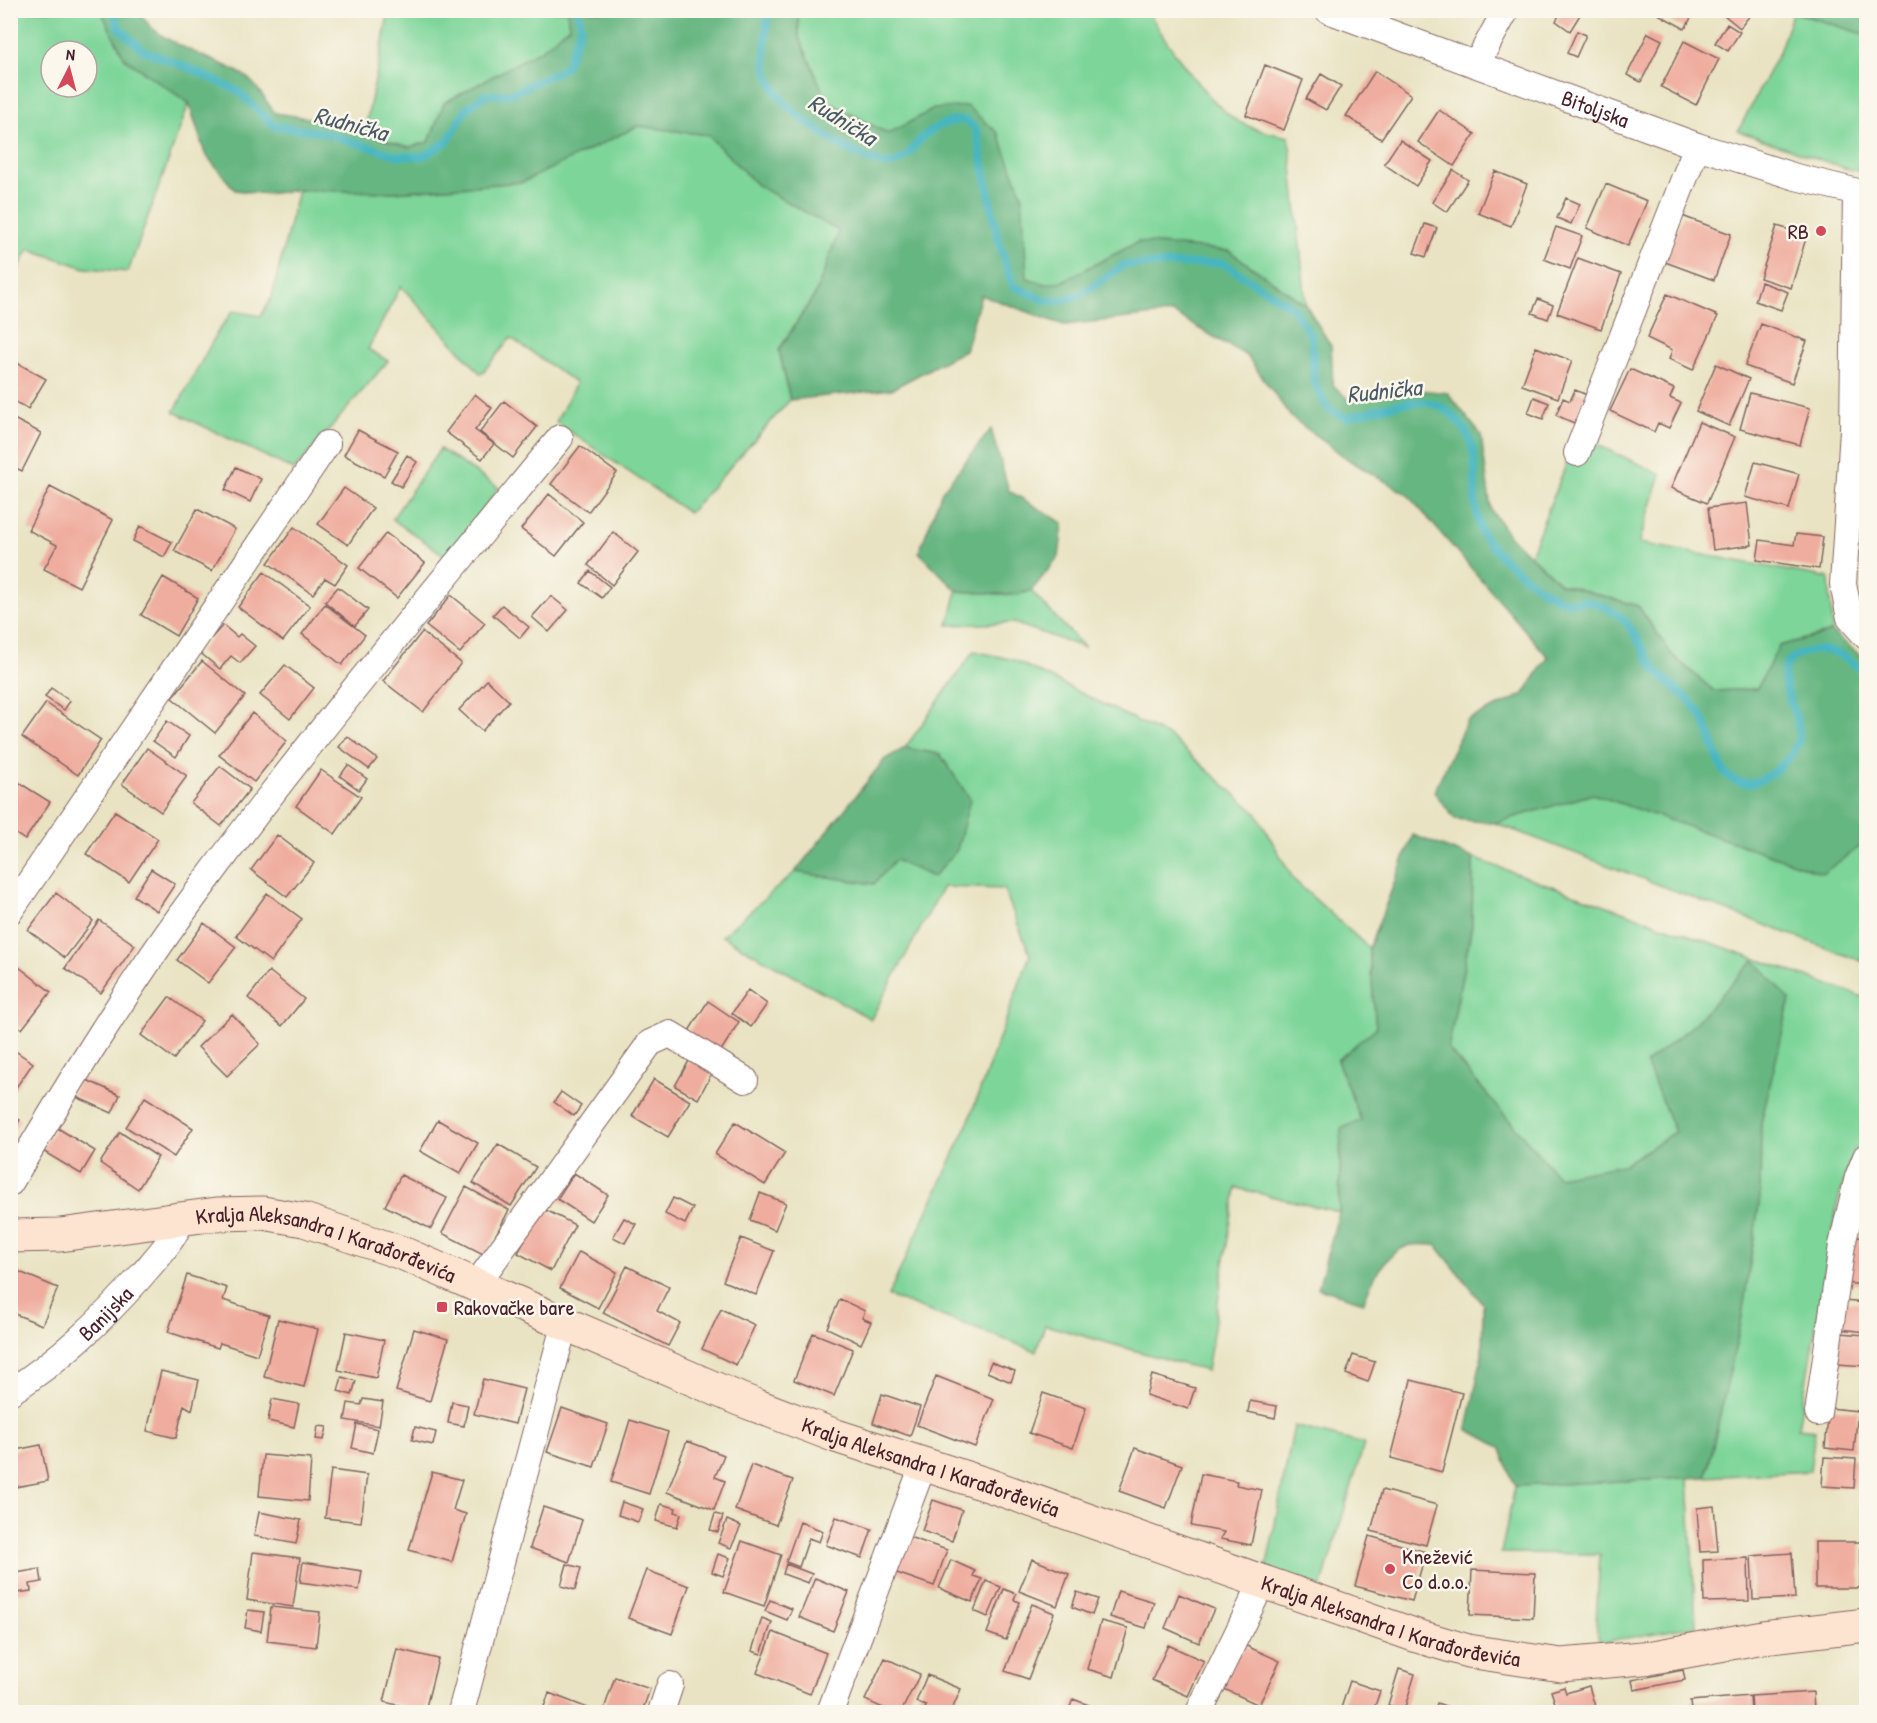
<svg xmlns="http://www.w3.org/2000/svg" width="1877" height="1723" font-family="'Patrick Hand',sans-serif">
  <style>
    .green { fill: #7dd599; stroke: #647a62; stroke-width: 1.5; fill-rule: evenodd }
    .forest { fill: #66b681; stroke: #586a56; stroke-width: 1.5 }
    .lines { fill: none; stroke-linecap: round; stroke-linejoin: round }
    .stream { stroke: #47b6bf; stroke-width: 8 }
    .building { fill: #efad9f }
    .street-casing { stroke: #826460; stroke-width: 28 }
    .secondary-casing { stroke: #826460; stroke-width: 35 }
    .street { stroke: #fff; stroke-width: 26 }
    .secondary { stroke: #fde4d0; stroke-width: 33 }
    .poi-dot { fill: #d1495b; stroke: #fbf7ec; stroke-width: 2 }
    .labels { text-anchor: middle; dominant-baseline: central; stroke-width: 5; stroke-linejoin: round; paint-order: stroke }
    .street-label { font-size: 22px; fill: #4a1f2b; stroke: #fbf7ec }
    .poi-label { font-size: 22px; fill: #4a1f2b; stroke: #fbf7ec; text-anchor: start }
    .water-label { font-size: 24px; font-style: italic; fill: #495b66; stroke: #fbf7ec }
  </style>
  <rect width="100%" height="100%" fill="#fbf7ec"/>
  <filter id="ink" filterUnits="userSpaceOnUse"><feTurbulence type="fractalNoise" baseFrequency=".0167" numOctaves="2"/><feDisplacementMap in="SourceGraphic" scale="12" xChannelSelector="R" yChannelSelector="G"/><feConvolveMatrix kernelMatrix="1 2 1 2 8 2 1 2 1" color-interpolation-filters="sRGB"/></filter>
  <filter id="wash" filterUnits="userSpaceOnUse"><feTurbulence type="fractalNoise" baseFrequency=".008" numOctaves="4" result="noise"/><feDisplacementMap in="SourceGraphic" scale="24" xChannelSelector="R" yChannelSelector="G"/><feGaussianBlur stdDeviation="1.35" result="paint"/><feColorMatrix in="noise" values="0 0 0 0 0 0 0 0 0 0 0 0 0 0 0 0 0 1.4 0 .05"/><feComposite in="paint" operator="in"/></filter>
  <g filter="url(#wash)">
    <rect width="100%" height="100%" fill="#e9e3c3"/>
    <!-- green -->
    <path class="green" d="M11 11H101L125 59 189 103 128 272 85 268 29 249 11 282ZM51 51H87V87H51Z
      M389 11H567L569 26 542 50 444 103 429 142 410 147 364 135Z
      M798 11H1148C1167 44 1198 89 1228 114 1243 128 1269 133 1289 137L1306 305 1229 251 1138 242 1063 281 1045 284 1027 278 1023 248 934 109 888 134 827 101 799 37Z
      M1793 12 1866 35V172L1847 169 1738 131 1779 52Z
      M638 126 708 135 757 185 839 231 816 293 779 350 790 400 689 513 556 422 576 383 511 338 481 374 401 286 368 349 388 361 294 470 174 412 217 333 233 311 261 316 272 297 298 190 393 192 522 182Z
      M1591 442 1661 474 1639 543 1829 578 1832 632 1779 646 1757 689 1714 691 1672 655 1638 606 1561 584 1530 555 1571 452Z
      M440 449 499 488 447 557 392 519Z
      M957 591 1014 595 1031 591 1085 648 1014 623 948 625Z
      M974 651 1014 660 1170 737 1256 813 1294 880 1369 948 1376 1028 1337 1061 1361 1120 1341 1129 1339 1212 1236 1188 1207 1371 1045 1325 1036 1351 888 1296 966 1128 1030 955 1004 889 943 887 871 1019 722 936 795 872 874 884 940 754 905 748Z
      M1593 794 1823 873 1866 842V963L1495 823Z
      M1473 858 1866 998V1145L1853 1151 1837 1205 1798 1428 1815 1430 1810 1471 1706 1477 1741 1322 1760 1197 1761 1123 1790 999 1690 1028 1647 1063 1675 1132 1623 1165 1558 1177 1448 1049 1472 925Z
      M1294 1426 1364 1444 1321 1588 1266 1570Z
      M1688 1478 1696 1626 1599 1643 1596 1625 1600 1554 1501 1553 1515 1486Z"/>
    <!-- forest -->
    <path class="forest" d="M101 11H140C151 43 218 58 245 76 257 84 266 102 275 113L315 119 409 147 429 142 444 103 541 50 569 27 567 11H798L799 37 827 101 888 134 934 109 967 106 998 133 1022 195 1027 278 1045 284 1063 281 1138 242 1229 251 1306 305 1331 346 1333 385 1349 400 1408 389 1448 393 1481 435 1491 510 1511 538 1561 584 1638 606 1672 655 1714 691 1757 689 1779 646 1832 632 1866 660V842L1823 873 1593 794 1495 823 1455 819 1434 792 1467 720 1523 695 1548 657 1407 494 1349 460 1291 417 1247 356 1173 313 1064 325 981 295 965 350 892 389 790 400 779 350 816 293 839 231 757 185 708 135 638 126 523 182 393 192 298 190 266 194 235 190 205 154 189 103 125 59Z
      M1791 11H1866V35L1793 12Z
      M991 429 1009 491 1063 523 1059 557 1031 591 1014 595 957 591 919 552 942 491Z
      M905 748 940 754 970 799 957 850 933 877 895 860 874 884 795 872 885 759Z
      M1413 835 1473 858 1472 925 1448 1049 1558 1177 1623 1165 1675 1132 1646 1063 1690 1028 1754 960 1790 1000 1761 1123 1760 1197 1741 1322 1706 1477 1515 1486 1500 1447 1467 1429 1482 1355 1483 1304 1436 1245C1428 1245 1415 1243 1407 1246 1383 1256 1372 1279 1364 1302L1318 1288 1339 1212 1341 1129 1361 1120 1337 1060 1376 1028 1369 948Z"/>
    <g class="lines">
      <!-- stream -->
      <path class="stream" d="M113 10 119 28 143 50 189 68 238 91 274 126 321 132 399 156H424L448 141 466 109 485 95 511 94 565 68 581 27 578 10
        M768 10C767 33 761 57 770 79 773 88 784 103 791 109 808 125 872 171 895 163 911 158 912 146 924 136 936 126 950 120 966 120L976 129 998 239 1013 286 1044 300 1059 301 1080 295 1124 265 1223 263 1293 308 1312 338 1314 382 1328 409 1346 418C1370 411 1421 393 1443 408 1492 441 1466 483 1480 528 1487 550 1546 598 1569 602 1575 603 1581 601 1587 601 1596 602 1617 613 1623 619 1639 635 1645 660 1661 676 1675 689 1689 697 1700 713 1710 729 1718 767 1727 775 1737 784 1748 786 1760 780 1772 775 1794 756 1798 743 1808 716 1757 665 1806 652 1833 645 1846 658 1866 673"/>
    </g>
    <g id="blocks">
      <!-- building -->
      <path class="building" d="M1562 10H1583L1570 31 1556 21Z
        M1651 10H1695L1685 29Z
        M1718 10H1754L1740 28Z
        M1727 24 1740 32 1728 51 1715 43Z
        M1577 31 1586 35 1576 57 1567 53Z
        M1648 33 1662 40 1641 82 1627 75Z
        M1684 41 1719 59 1696 105 1661 87Z
        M1265 65 1303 80 1284 130 1246 115Z
        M1375 71 1411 95 1381 139 1346 116Z
        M1321 74 1341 86 1326 110 1306 99Z
        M1439 110 1475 134 1454 166 1418 142Z
        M1400 140 1432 161 1416 186 1384 164Z
        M1453 170 1468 180 1447 212 1432 202Z
        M1495 171 1527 184 1511 226 1478 213Z
        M1606 184 1647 201 1628 246 1587 228Z
        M1566 198 1580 204 1571 224 1557 218Z
        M1682 216 1731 234 1714 280 1665 262Z
        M1425 224 1437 228 1426 257 1414 253Z
        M1777 226 1807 235 1791 288 1760 278Z
        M1556 227 1582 236 1570 269 1544 259Z
        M1578 258 1621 274 1601 329 1557 313Z
        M1761 282 1788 292 1781 310 1755 301Z
        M1667 294 1718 316 1693 370 1669 359 1672 350 1647 338Z
        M1538 299 1553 305 1548 319 1532 313Z
        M1761 324 1807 341 1792 383 1745 366Z
        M1536 347 1572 361 1558 398 1522 385Z
        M12 360 46 379 28 409 10 399Z
        M1716 364 1749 379 1729 426 1696 411Z
        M1630 369 1674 389 1670 398 1681 403 1669 428 1658 423 1654 432 1610 411Z
        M1575 390 1587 395 1574 423 1556 415 1563 398 1570 401Z
        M1750 393 1810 408 1800 445 1740 429Z
        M475 394 492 408 475 430 494 444 482 459 446 432Z
        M1534 397 1549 403 1543 419 1528 413Z
        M504 401 537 427 513 458 480 432Z
        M10 417 41 433 22 471 10 465Z
        M1699 422 1735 437 1707 503 1671 488Z
        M358 430 398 451 384 476 344 455Z
        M580 446 617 473 588 512 551 484Z
        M407 455 417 462 401 487 391 481Z
        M1755 462 1799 474 1789 509 1745 497Z
        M236 467 261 479 250 502 225 490Z
        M50 487 113 520 79 587 44 569 57 545 28 530Z
        M344 488 373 508 348 545 318 524Z
        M549 494 583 522 556 556 521 529Z
        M1747 503 1752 545 1713 550 1708 508Z
        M197 509 235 529 212 571 174 551Z
        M140 526 172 542 164 557 133 541Z
        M294 527 348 565 335 584 325 578 313 594 268 563Z
        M613 532 638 552 612 585 588 565Z
        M386 533 425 563 397 598 359 568Z
        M1796 534 1823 537 1819 569 1757 560 1760 540 1794 545Z
        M590 571 610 587 602 598 581 583Z
        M264 572 310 606 283 641 238 607Z
        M163 577 198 598 176 636 141 615Z
        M338 587 368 610 355 626 325 602Z
        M451 595 485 623 460 653 426 626Z
        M551 596 568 610 549 632 532 617Z
        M325 604 365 635 342 665 302 634Z
        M502 605 529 627 520 638 493 615Z
        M223 625 237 637 240 634 255 646 240 663 231 656 220 669 199 652Z
        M422 632 461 663 423 712 383 681Z
        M202 661 245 696 215 733 172 698Z
        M285 665 314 688 290 719 260 695Z
        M487 680 509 701 482 731 459 710Z
        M51 688 70 701 64 710 45 697Z
        M46 703 101 740 78 775 22 737Z
        M252 713 287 741 254 782 219 755Z
        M167 721 189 736 176 757 153 741Z
        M347 736 377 759 369 769 339 747Z
        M147 748 187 776 161 812 122 784Z
        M348 765 367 779 359 790 340 776Z
        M220 766 250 789 221 826 191 803Z
        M321 770 361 797 335 834 296 806Z
        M10 777 50 802 25 840 10 830Z
        M115 811 158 839 129 882 86 854Z
        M277 835 314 863 287 897 251 870Z
        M151 869 175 884 157 911 134 896Z
        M56 893 93 921 65 958 28 930Z
        M267 893 302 919 271 962 236 936Z
        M99 920 135 945 101 993 65 968Z
        M204 923 236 947 208 983 177 960Z
        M10 960 51 992 22 1029 10 1020Z
        M269 971 304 999 282 1026 248 998Z
        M748 990 767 1004 751 1027 732 1013Z
        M169 997 202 1021 174 1059 141 1035Z
        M708 1001 739 1022 719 1054 687 1034Z
        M232 1014 260 1044 227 1076 198 1047Z
        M14 1050 33 1063 10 1096V1056Z
        M690 1059 713 1071 698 1099 675 1086Z
        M80 1077 120 1095 112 1113 72 1095Z
        M654 1079 690 1101 668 1137 632 1116Z
        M561 1092 581 1106 574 1116 554 1102Z
        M145 1097 193 1128 174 1157 126 1127Z
        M10 1115 20 1120 10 1136Z
        M438 1120 478 1143 460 1174 420 1151Z
        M735 1122 785 1153 765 1185 715 1154Z
        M56 1127 95 1151 81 1174 41 1150Z
        M120 1132 158 1157 138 1189 100 1163Z
        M498 1144 536 1167 511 1206 473 1183Z
        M574 1173 608 1195 591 1221 557 1199Z
        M401 1175 447 1198 431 1229 385 1206Z
        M466 1187 509 1210 485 1255 442 1233Z
        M760 1193 786 1203 775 1230 750 1220Z
        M673 1198 693 1208 685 1224 665 1214Z
        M542 1208 575 1225 551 1271 518 1253Z
        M624 1218 636 1224 625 1243 613 1237Z
        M1849 1236 1866 1238V1285L1844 1283Z
        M741 1238 774 1251 756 1295 723 1281Z
        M579 1252 617 1272 598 1308 560 1288Z
        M627 1266 669 1287 657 1311 680 1323 668 1346 603 1313Z
        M10 1268 58 1288 42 1325 10 1312Z
        M187 1275 227 1288 223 1300 269 1315 257 1355 220 1343 218 1348 168 1332Z
        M840 1299 865 1311 862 1318 871 1322 861 1344 827 1328Z
        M1843 1301 1866 1303V1332L1840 1329Z
        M721 1309 755 1325 736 1365 702 1349Z
        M278 1319 318 1329 304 1387 264 1377Z
        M414 1329 448 1339 430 1401 396 1391Z
        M346 1332 384 1340 376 1378 338 1370Z
        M813 1333 853 1349 834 1396 794 1380Z
        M1839 1333 1866 1335V1366L1837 1364Z
        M1353 1355 1375 1362 1368 1382 1346 1374Z
        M991 1362 1015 1371 1011 1382 987 1372Z
        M161 1371 199 1380 192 1410 184 1405 176 1438 147 1431Z
        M1152 1375 1195 1388 1188 1409 1146 1395Z
        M936 1376 994 1399 975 1447 917 1425Z
        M342 1377 356 1381 352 1395 338 1391Z
        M483 1379 524 1389 515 1424 474 1414Z
        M1411 1380 1462 1393 1442 1472 1391 1458Z
        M1043 1393 1086 1408 1073 1448 1029 1433Z
        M882 1394 920 1407 910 1436 873 1423Z
        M272 1399 299 1404 294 1427 268 1421Z
        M363 1399 383 1402 379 1426 345 1420 348 1403 361 1405Z
        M1250 1401 1277 1406 1275 1418 1248 1412Z
        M452 1402 468 1405 464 1426 448 1423Z
        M562 1408 608 1424 594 1467 547 1452Z
        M1829 1408 1858 1411 1854 1451 1825 1448Z
        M630 1420 668 1432 649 1494 611 1482Z
        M357 1424 378 1429 373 1453 352 1448Z
        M318 1426 327 1427 324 1440 316 1439Z
        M415 1427 436 1432 433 1445 412 1440Z
        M687 1441 724 1455 715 1477 725 1481 714 1510 667 1492Z
        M41 1445 48 1481 10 1488V1451Z
        M1135 1448 1182 1465 1166 1508 1119 1491Z
        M263 1455 311 1459 308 1501 259 1496Z
        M1824 1457 1856 1459 1854 1488 1822 1486Z
        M751 1465 793 1480 776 1525 735 1510Z
        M331 1470 367 1475 361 1522 325 1518Z
        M432 1472 462 1480 453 1510 466 1514 452 1562 409 1550Z
        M1201 1474 1237 1481 1236 1485 1262 1490 1251 1545 1220 1539 1224 1532 1191 1526Z
        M1382 1490 1437 1505 1426 1545 1371 1531Z
        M933 1500 962 1510 952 1541 922 1531Z
        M622 1502 643 1509 638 1522 618 1515Z
        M661 1504 676 1508 675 1512 681 1514 677 1527 656 1521Z
        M1714 1506 1718 1551 1700 1552 1697 1508Z
        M543 1507 582 1520 569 1562 530 1548Z
        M259 1512 301 1520 296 1544 254 1536Z
        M715 1514 723 1516 718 1532 710 1530Z
        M836 1517 872 1529 862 1558 826 1545Z
        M727 1520 741 1526 731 1548 718 1543Z
        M800 1522 823 1531 819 1542 809 1538 799 1567 786 1562Z
        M906 1536 947 1550 934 1586 894 1572Z
        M1369 1536 1426 1552 1412 1601 1355 1586Z
        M742 1541 781 1555 764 1606 724 1592Z
        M1815 1542H1861L1860 1588H1815Z
        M253 1552 300 1558 293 1607 247 1600Z
        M1792 1553 1795 1598 1753 1600 1751 1556Z
        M718 1554 730 1558 723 1576 712 1572Z
        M1748 1558 1749 1601 1704 1602 1703 1560Z
        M1032 1559 1069 1574 1057 1606 1019 1591Z
        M951 1560 975 1571 973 1576 982 1579 972 1602 939 1588Z
        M303 1562 362 1571 359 1590 300 1582Z
        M567 1564 581 1568 575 1590 561 1586Z
        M786 1564 812 1574 808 1583 783 1574Z
        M40 1569 42 1582 30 1584 31 1591 10 1594V1574Z
        M646 1570 689 1586 672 1634 628 1618Z
        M1472 1570 1535 1573 1533 1618 1470 1615Z
        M815 1578 849 1592 833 1631 799 1617Z
        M986 1581 1001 1587 988 1617 974 1611Z
        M1004 1589 1016 1594 1014 1600 1020 1602 1006 1640 987 1633Z
        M1118 1591 1154 1602 1146 1628 1110 1617Z
        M1077 1592 1098 1599 1092 1615 1072 1607Z
        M1179 1594 1214 1609 1199 1643 1165 1628Z
        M770 1600 792 1609 787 1620 765 1611Z
        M1032 1604 1054 1613 1028 1679 1005 1671Z
        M271 1607 320 1612 316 1647 267 1641Z
        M248 1610 264 1612 261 1631 245 1628Z
        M762 1618 772 1622 761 1654 752 1651Z
        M1101 1621 1128 1628 1114 1677 1087 1669Z
        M773 1632 826 1653 810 1694 757 1673Z
        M1242 1644 1280 1661 1259 1705 1222 1688Z
        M1168 1645 1204 1661 1188 1696 1152 1680Z
        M397 1649 438 1659 425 1711 384 1702Z
        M885 1658 920 1674 901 1712H892L865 1700Z
        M1399 1669 1415 1674 1404 1710 1388 1705Z
        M1683 1670 1685 1680 1634 1690 1632 1680Z
        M927 1675 961 1689 951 1712H924L926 1706 916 1702Z
        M615 1677 650 1689 642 1712H603Z
        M1350 1681 1380 1691 1373 1712H1357L1341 1708Z
        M1589 1686 1596 1710 1569 1712 1568 1709 1558 1712 1551 1691 1564 1687 1566 1693Z
        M1813 1692 1814 1712H1752L1751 1696Z
        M549 1693 598 1712H542Z
        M1750 1696 1751 1712H1691L1690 1701Z
        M1073 1699 1107 1712H1068Z
        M1437 1703 1462 1712H1434Z"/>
    </g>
  </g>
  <g filter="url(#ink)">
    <use href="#blocks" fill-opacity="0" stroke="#826460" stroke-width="1.5"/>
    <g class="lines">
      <defs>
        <g id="street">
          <path id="s1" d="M1328 10 1697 146 1796 177 1866 194"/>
          <path d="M1477 63 1506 10"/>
          <path d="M1856 192 1853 430 1843 584 1850 618 1866 636"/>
          <path d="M1577 453 1697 146"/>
          <path d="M10 911 327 444"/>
          <path d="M10 1183C71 1080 133 978 205 882 318 729 440 584 560 438"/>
          <path d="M476 1285 650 1043 670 1034 745 1080"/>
          <path id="s2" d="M10 1392C61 1359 101 1321 141 1276 158 1256 174 1240 183 1216"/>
          <path d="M1818 1413 1842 1245 1858 1177 1866 1157"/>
          <path d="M461 1712 565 1322"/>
          <path d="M661 1712 670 1685"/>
          <path d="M830 1712 924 1463"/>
          <path d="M1199 1712 1263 1581"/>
        </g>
        <g id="secondary">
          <path id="s3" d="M10 1236 60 1235 217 1214 263 1213 304 1220 402 1253 739 1399 836 1436 988 1485 1417 1636 1468 1651 1561 1665 1654 1657 1763 1637 1866 1625"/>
        </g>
      </defs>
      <!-- street casing -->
      <use href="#street" class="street-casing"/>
      <!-- secondary casing -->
      <use href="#secondary" class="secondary-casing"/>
      <!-- street -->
      <use href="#street" class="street"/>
      <!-- secondary -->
      <use href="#secondary" class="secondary"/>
    </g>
  </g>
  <!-- markers -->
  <g class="poi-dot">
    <circle cx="1821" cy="231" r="6"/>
    <rect x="436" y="1301" width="12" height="12" rx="3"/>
    <circle cx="1390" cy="1569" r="6"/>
  </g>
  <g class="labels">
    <!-- street labels -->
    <g class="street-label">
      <text stroke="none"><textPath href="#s1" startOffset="285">Bitoljska</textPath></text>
      <text stroke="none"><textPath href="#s3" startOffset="322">Kralja Aleksandra I Karađorđevića</textPath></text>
      <text stroke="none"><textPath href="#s2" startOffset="124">Banijska</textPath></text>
      <text stroke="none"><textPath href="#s3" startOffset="970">Kralja Aleksandra I Karađorđevića</textPath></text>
      <text stroke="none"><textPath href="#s3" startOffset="1456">Kralja Aleksandra I Karađorđevića</textPath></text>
    </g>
    <!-- poi labels -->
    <g class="poi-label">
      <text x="1809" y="231" text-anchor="end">RB</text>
      <text x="454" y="1307">Rakovačke bare</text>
      <text x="1402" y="1556">Knežević<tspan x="1402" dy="25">Co d.o.o.</tspan></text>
    </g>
    <!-- water labels -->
    <g class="water-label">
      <text transform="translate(843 119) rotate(32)">Rudnička</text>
      <text transform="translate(351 123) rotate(15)">Rudnička</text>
      <text transform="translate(1384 390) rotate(-6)">Rudnička</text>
    </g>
  </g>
  <!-- margin -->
  <rect width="1877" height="1723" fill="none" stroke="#fbf7ec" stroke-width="36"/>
  <!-- north arrow -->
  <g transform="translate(69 69) rotate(6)"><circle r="28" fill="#fbf7ec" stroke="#b4a19f" stroke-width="1.5"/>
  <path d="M0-4.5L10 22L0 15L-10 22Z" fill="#d1495b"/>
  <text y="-9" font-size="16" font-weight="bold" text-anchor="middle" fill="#4a1f2b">N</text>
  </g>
</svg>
